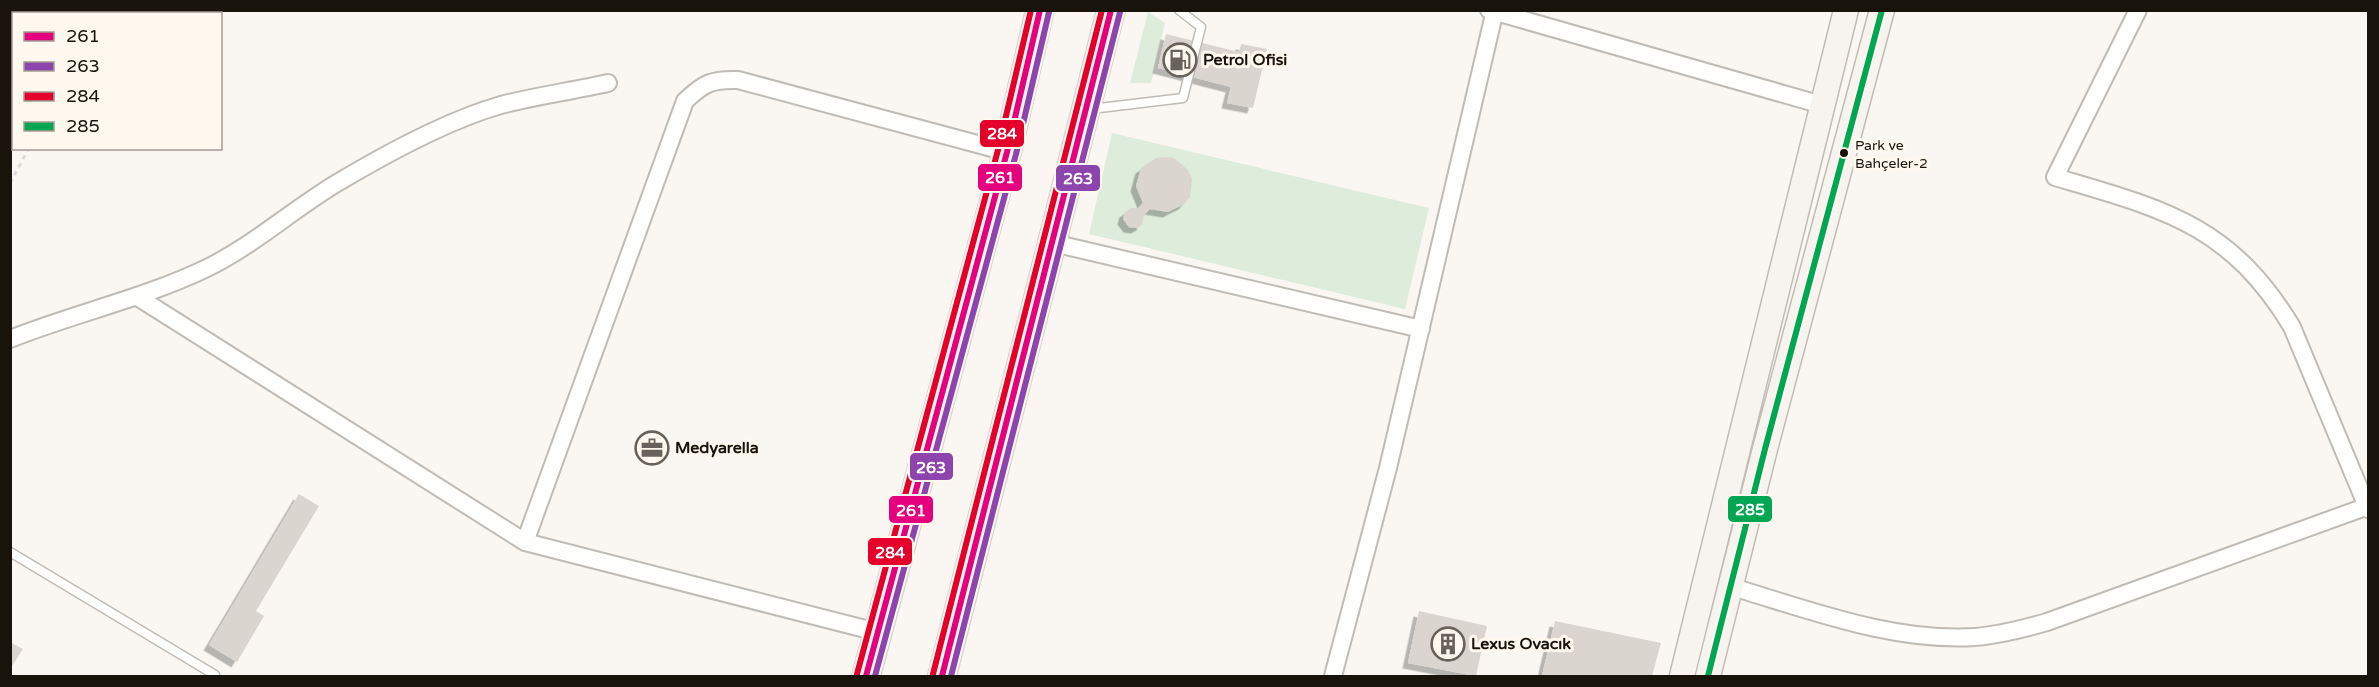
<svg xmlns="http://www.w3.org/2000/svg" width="2379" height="687" font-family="'Varela Round',sans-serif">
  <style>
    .green { fill: #deecdc }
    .building { fill: #dbd5cf; filter: url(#shadow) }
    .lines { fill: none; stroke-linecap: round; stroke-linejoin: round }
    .lane-casing { stroke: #c0bcb5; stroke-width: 11 }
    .street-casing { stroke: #c0bcb5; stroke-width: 20 }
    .secondary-casing { stroke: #c0bcb5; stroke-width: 27 }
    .primary-casing { stroke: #d4d1ce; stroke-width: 30 }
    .path { stroke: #dcdbd9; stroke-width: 3; stroke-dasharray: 4.5 4.5; stroke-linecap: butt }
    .lane { stroke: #fefefd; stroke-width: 8 }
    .street { stroke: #fefefd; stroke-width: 16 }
    .secondary { stroke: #f7f4f0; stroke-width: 24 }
    .primary { stroke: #f1e9e3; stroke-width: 27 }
    .bus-1-casing { stroke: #fef8ee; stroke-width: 10 }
    .bus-2-casing { stroke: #fef8ee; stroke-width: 10 }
    .bus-3-casing { stroke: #fef8ee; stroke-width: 10 }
    .bus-4-casing { stroke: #fef8ee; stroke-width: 10 }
    .bus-1 { stroke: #e5007d; stroke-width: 6 }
    .bus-2 { stroke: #8e44ad; stroke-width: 6 }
    .bus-3 { stroke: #e4002b; stroke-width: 6 }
    .bus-4 { stroke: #00a651; stroke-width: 6 }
    .bus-dot { fill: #18130b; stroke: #fef8ee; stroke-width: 2 }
    .labels { text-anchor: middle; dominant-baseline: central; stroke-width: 6; stroke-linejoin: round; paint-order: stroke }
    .bus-label { font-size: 14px; fill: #18130b; stroke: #fef8ee; text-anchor: start }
    .poi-label { font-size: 16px; font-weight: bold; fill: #18130b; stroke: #fef8ee; text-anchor: start }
    .line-badge { stroke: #fef8ee; stroke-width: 2 }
    .badge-label { font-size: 16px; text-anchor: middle; font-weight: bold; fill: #fff }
  </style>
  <defs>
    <filter id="shadow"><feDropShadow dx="-5.5" dy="5.5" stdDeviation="0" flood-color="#0004"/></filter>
  </defs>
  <rect width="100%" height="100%" fill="#faf7f2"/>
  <!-- green -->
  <path class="green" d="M11 10 87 11 81 14H14V134L11 139Z
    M1148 12 1165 23 1151 83H1130Z
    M1112 133 1429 208 1405 309 1089 234Z"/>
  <!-- building -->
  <path class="building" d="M1166 34 1239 52 1241 44 1267 49 1253 108 1227 103 1231 87 1158 68Z
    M1165 157 1174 158 1188 170 1192 179 1190 197 1184 204 1168 212 1150 209 1144 215 1142 225 1136 228 1129 227 1123 219 1125 212 1131 208H1138L1143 203 1136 186 1141 168 1156 158Z
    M299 494 319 506 256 611 264 616 237 662 209 645Z
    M1419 611 1487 626 1476 676 1408 663Z
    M1555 621 1661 643 1652 676H1542Z
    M10 642 23 649 10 669Z"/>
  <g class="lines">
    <defs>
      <path id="lane" d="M1091 109 1183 98 1201 27 1179 10
        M10 552 215 675"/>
      <path id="street" d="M1489 10 1822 105
        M2138 10 2055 177C2163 209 2230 224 2292 327L2368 509
        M1053 243 1421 329
        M136 296 525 542 877 632
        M10 339C75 313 145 298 207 268 254 245 292 210 337 183 384 155 448 120 501 105 536 96 572 91 608 83
        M525 542 685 101C704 83 712 79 738 80L1007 152
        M1732 587C1810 610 1892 642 1975 637 2000 635 2023 629 2047 622L2368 506
        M1333 676 1388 468 1495 10"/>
      <path id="secondary" d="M1682 676 1846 10
        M1708 676 1765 449 1882 10"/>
      <path id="primary" d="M866 676 1007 152 1040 10
        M942 676 1111 10"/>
    </defs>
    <!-- lane casing -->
    <use href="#lane" class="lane-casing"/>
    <!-- street casing -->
    <use href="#street" class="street-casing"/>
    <!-- secondary casing -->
    <use href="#secondary" class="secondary-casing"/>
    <!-- primary casing -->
    <use href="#primary" class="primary-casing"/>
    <!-- path -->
    <path class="path" d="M112 14 113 10
      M10 183 29 148"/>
    <!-- lane -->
    <use href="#lane" class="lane"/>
    <!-- street -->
    <use href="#street" class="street"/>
    <!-- secondary -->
    <use href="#secondary" class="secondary"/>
    <!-- primary -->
    <use href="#primary" class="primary"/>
    <defs>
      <path id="bus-1" d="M866 676 1007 152 1040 10
        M942 676 1111 10"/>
      <path id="bus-2" d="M875 676 1016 154 1049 12
        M951 676 1120 12"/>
      <path id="bus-3" d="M857 674 998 150 1031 10
        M933 674 1102 10"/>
      <path id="bus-4" d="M1708 676 1765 449 1882 10"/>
    </defs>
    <!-- bus-1 casing -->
    <use href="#bus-1" class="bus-1-casing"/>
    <!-- bus-2 casing -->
    <use href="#bus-2" class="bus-2-casing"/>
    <!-- bus-3 casing -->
    <use href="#bus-3" class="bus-3-casing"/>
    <!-- bus-4 casing -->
    <use href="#bus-4" class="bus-4-casing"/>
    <!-- bus-1 -->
    <use href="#bus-1" class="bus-1"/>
    <!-- bus-2 -->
    <use href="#bus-2" class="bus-2"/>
    <!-- bus-3 -->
    <use href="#bus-3" class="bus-3"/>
    <!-- bus-4 -->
    <use href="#bus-4" class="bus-4"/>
  </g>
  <!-- icons -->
  <defs>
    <symbol id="fuel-ring" viewBox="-11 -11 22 22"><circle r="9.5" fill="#fef8ee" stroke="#67635c" stroke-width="1.5"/><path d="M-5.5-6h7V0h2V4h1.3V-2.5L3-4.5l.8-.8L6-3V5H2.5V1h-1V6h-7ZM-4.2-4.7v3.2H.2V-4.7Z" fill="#67635c"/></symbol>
    <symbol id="office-ring" viewBox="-11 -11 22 22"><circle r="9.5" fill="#fef8ee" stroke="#67635c" stroke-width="1.5"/><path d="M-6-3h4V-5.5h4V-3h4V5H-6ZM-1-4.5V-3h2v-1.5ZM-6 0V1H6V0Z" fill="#67635c"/></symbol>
    <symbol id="building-ring" viewBox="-11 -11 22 22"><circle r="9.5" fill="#fef8ee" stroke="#67635c" stroke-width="1.5"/><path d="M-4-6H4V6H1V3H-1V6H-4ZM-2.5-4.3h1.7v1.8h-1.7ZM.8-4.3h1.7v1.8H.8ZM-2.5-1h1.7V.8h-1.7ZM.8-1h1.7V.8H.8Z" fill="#67635c"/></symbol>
  </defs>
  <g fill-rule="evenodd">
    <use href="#fuel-ring" x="1161" y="41" width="38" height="38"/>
    <use href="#office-ring" x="633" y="429" width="38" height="38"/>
    <use href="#building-ring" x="1429" y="625" width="38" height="38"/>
  </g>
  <!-- markers -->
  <circle class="bus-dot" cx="1844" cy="153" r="5"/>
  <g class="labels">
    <!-- bus labels -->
    <g class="bus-label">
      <text x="1855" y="145">Park ve<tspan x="1855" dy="18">Bahçeler-2</tspan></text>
    </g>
    <!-- poi labels -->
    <g class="poi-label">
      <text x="1203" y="60">Petrol Ofisi</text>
      <text x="675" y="448">Medyarella</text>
      <text x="1471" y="644">Lexus Ovacık</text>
    </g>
  </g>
  <g class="line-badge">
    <rect x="979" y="119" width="46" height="29" rx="6" fill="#e4002b"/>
    <rect x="977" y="163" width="46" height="29" rx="6" fill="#e5007d"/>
    <rect x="1055" y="164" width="46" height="28" rx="6" fill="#8e44ad"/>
    <rect x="909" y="452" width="45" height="29" rx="6" fill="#8e44ad"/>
    <rect x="1727" y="495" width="46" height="28" rx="6" fill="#00a651"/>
    <rect x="888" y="495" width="46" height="29" rx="6" fill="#e5007d"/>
    <rect x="867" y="537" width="46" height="29" rx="6" fill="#e4002b"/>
  </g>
  <g class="badge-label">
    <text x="1002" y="139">284</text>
    <text x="1000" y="183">261</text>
    <text x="1078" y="184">263</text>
    <text x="931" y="473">263</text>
    <text x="1750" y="515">285</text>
    <text x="911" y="516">261</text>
    <text x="890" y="558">284</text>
  </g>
  <!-- border -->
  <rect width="2379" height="687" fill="none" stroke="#18130b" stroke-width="24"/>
  <!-- legend -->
  <rect x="12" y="12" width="210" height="138" fill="#fef8ee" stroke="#a29c93" stroke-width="1.5"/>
  <rect x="24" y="32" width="30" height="9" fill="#e5007d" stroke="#a29c93" stroke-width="1.5"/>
  <text x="66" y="42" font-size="18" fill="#18130b">261</text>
  <rect x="24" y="62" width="30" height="9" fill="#8e44ad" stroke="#a29c93" stroke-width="1.5"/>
  <text x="66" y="72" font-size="18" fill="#18130b">263</text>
  <rect x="24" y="92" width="30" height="9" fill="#e4002b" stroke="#a29c93" stroke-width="1.5"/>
  <text x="66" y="102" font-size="18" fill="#18130b">284</text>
  <rect x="24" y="122" width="30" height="9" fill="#00a651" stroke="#a29c93" stroke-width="1.5"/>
  <text x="66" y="132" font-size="18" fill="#18130b">285</text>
</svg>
